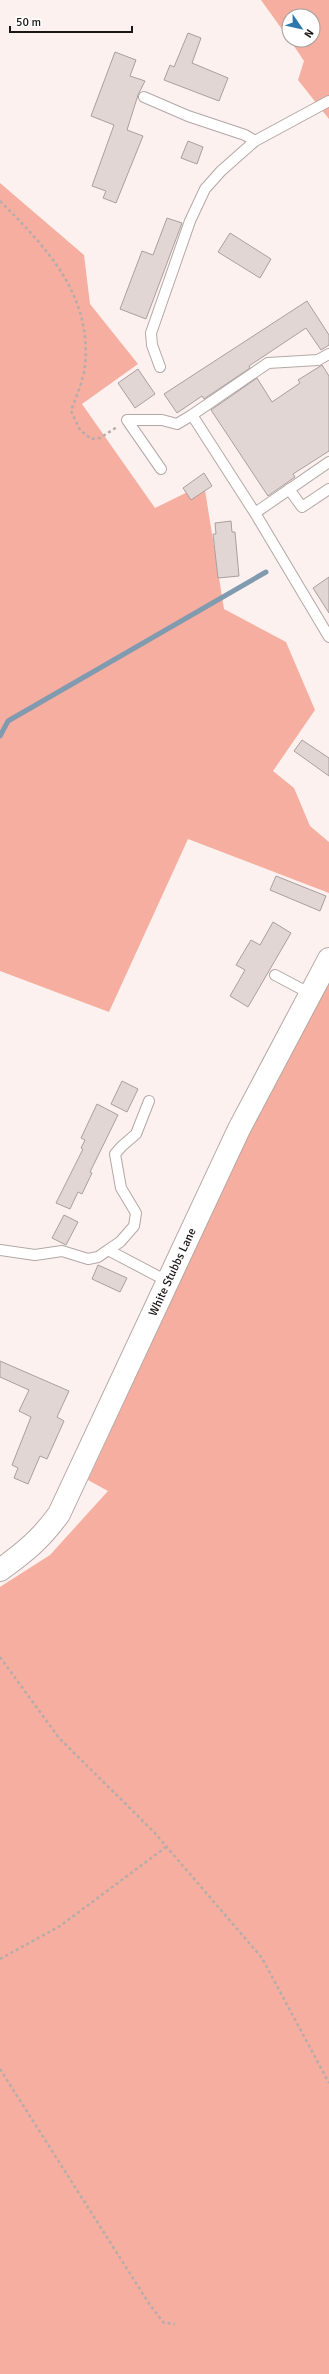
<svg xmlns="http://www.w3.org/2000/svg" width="329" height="2374" font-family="Signika,sans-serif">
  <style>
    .green { fill: #f5ae9f }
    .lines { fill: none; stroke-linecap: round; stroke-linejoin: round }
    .stream { stroke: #809ab0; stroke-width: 5 }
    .building { fill: #e2d6d4; stroke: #aa9f9d }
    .service-casing { stroke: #b3a8a5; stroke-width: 12 }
    .tertiary-casing { stroke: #b3a8a5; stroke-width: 24 }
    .path { stroke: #b6acaa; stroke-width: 2.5; stroke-dasharray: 3 3; stroke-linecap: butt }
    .service { stroke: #fff; stroke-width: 10 }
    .tertiary { stroke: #fff; stroke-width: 22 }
    .labels { text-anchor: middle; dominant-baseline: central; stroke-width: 3.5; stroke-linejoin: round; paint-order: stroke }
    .street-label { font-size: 12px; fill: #1a1615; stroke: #fff }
  </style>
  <rect width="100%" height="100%" fill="#fdf1ef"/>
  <!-- green -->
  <path class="green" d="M261 0H329V119L298 80 304 61 290 40H313V16H289V39Z
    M0 183 84 255 90 304 138 364 82 404 155 508 204 484 224 609 286 642 315 710 273 771 294 788 310 826 329 842V893L188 839 109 1012 0 971Z
    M329 977V2374H0V1587L50 1555 108 1491 88 1480 279 1069Z"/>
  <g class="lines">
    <!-- stream -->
    <path class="stream" d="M0 736 8 721 266 572"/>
  </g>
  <!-- building -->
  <path class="building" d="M188 33 201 38 192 63 228 78 219 101 164 80 170 65 174 67Z
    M115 52 136 60 130 76 145 81 138 95 127 130 143 136 116 203 103 198 106 191 92 186 114 125 91 116Z
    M188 141 203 147 197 164 181 158Z
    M167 218 182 223 146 319 120 309 142 251 153 255Z
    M230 233 271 259 260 278 218 252Z
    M307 301 329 335V345L321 350 306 328 249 366 250 368 204 399 202 396 177 413 164 394Z
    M322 365 329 376V451L293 474 295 477 268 496 211 410 257 378 272 402 300 383 298 380Z
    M138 369 155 394 135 408 118 383Z
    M204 473 212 486 191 500 183 488Z
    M231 521 232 532H235L239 576 218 578 213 534H216L215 523Z
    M329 577V613L313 588Z
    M302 740 329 758V776L294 751Z
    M276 876 326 896 320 911 270 890Z
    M273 922 291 933 248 1007 230 996 245 970 236 965 251 940 260 945Z
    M122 1081 138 1089 127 1112 111 1104Z
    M97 1104 118 1115 90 1172 92 1173 82 1194 78 1192 70 1209 56 1203 83 1149 81 1148 85 1140 81 1138Z
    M64 1215 78 1222 66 1245 52 1238Z
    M98 1265 127 1278 120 1292 92 1279Z
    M0 1361 69 1391 57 1417 64 1421 47 1459 40 1456 28 1484 14 1478 18 1468 12 1465 31 1417 19 1411 29 1390 0 1377Z"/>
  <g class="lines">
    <defs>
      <path id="service" d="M144 97 188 116 245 135 255 141
        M329 354 318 360 268 363 192 415 255 513 329 637
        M160 367 152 345 151 333 190 221 205 189 221 171 255 141 329 101
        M161 469 127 420H162L177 424 192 415
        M289 489 302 507 329 489
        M255 513 329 462
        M275 975 309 993
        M0 1250 35 1255 62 1251 88 1259 98 1257 108 1250 167 1281
        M108 1250 120 1242 134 1226 136 1213 121 1188 115 1154 122 1146 136 1134 149 1101"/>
      <g id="tertiary">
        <path id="s1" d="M0 1570C25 1552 41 1539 59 1514L239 1129 329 959"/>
      </g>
    </defs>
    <!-- service casing -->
    <use href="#service" class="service-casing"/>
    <!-- tertiary casing -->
    <use href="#tertiary" class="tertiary-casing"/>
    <!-- path -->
    <path class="path" d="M0 201C47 248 92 295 85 366 83 381 76 397 71 411L80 430 91 439 100 438 117 427
      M0 1657 59 1738 154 1832 262 1958 329 2083
      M0 1959 60 1926 166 1847
      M0 2069 150 2305 164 2323 175 2324"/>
    <!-- service -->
    <use href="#service" class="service"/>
    <!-- tertiary -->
    <use href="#tertiary" class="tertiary"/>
  </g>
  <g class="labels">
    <!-- street labels -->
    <g class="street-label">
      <text stroke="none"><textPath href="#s1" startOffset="349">White Stubbs Lane</textPath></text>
    </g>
  </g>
  <!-- north arrow -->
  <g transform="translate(301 28) rotate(124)"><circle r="19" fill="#ffffff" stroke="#a3a2a1"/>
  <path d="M0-3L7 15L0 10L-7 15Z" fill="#2d77ab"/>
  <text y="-6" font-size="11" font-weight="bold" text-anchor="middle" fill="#1a1615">N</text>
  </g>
  <!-- scale -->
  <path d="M10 26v6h122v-6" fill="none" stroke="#1a1615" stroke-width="2"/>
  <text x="16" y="26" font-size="12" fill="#1a1615" stroke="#ffffff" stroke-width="3" paint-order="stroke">50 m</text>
</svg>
